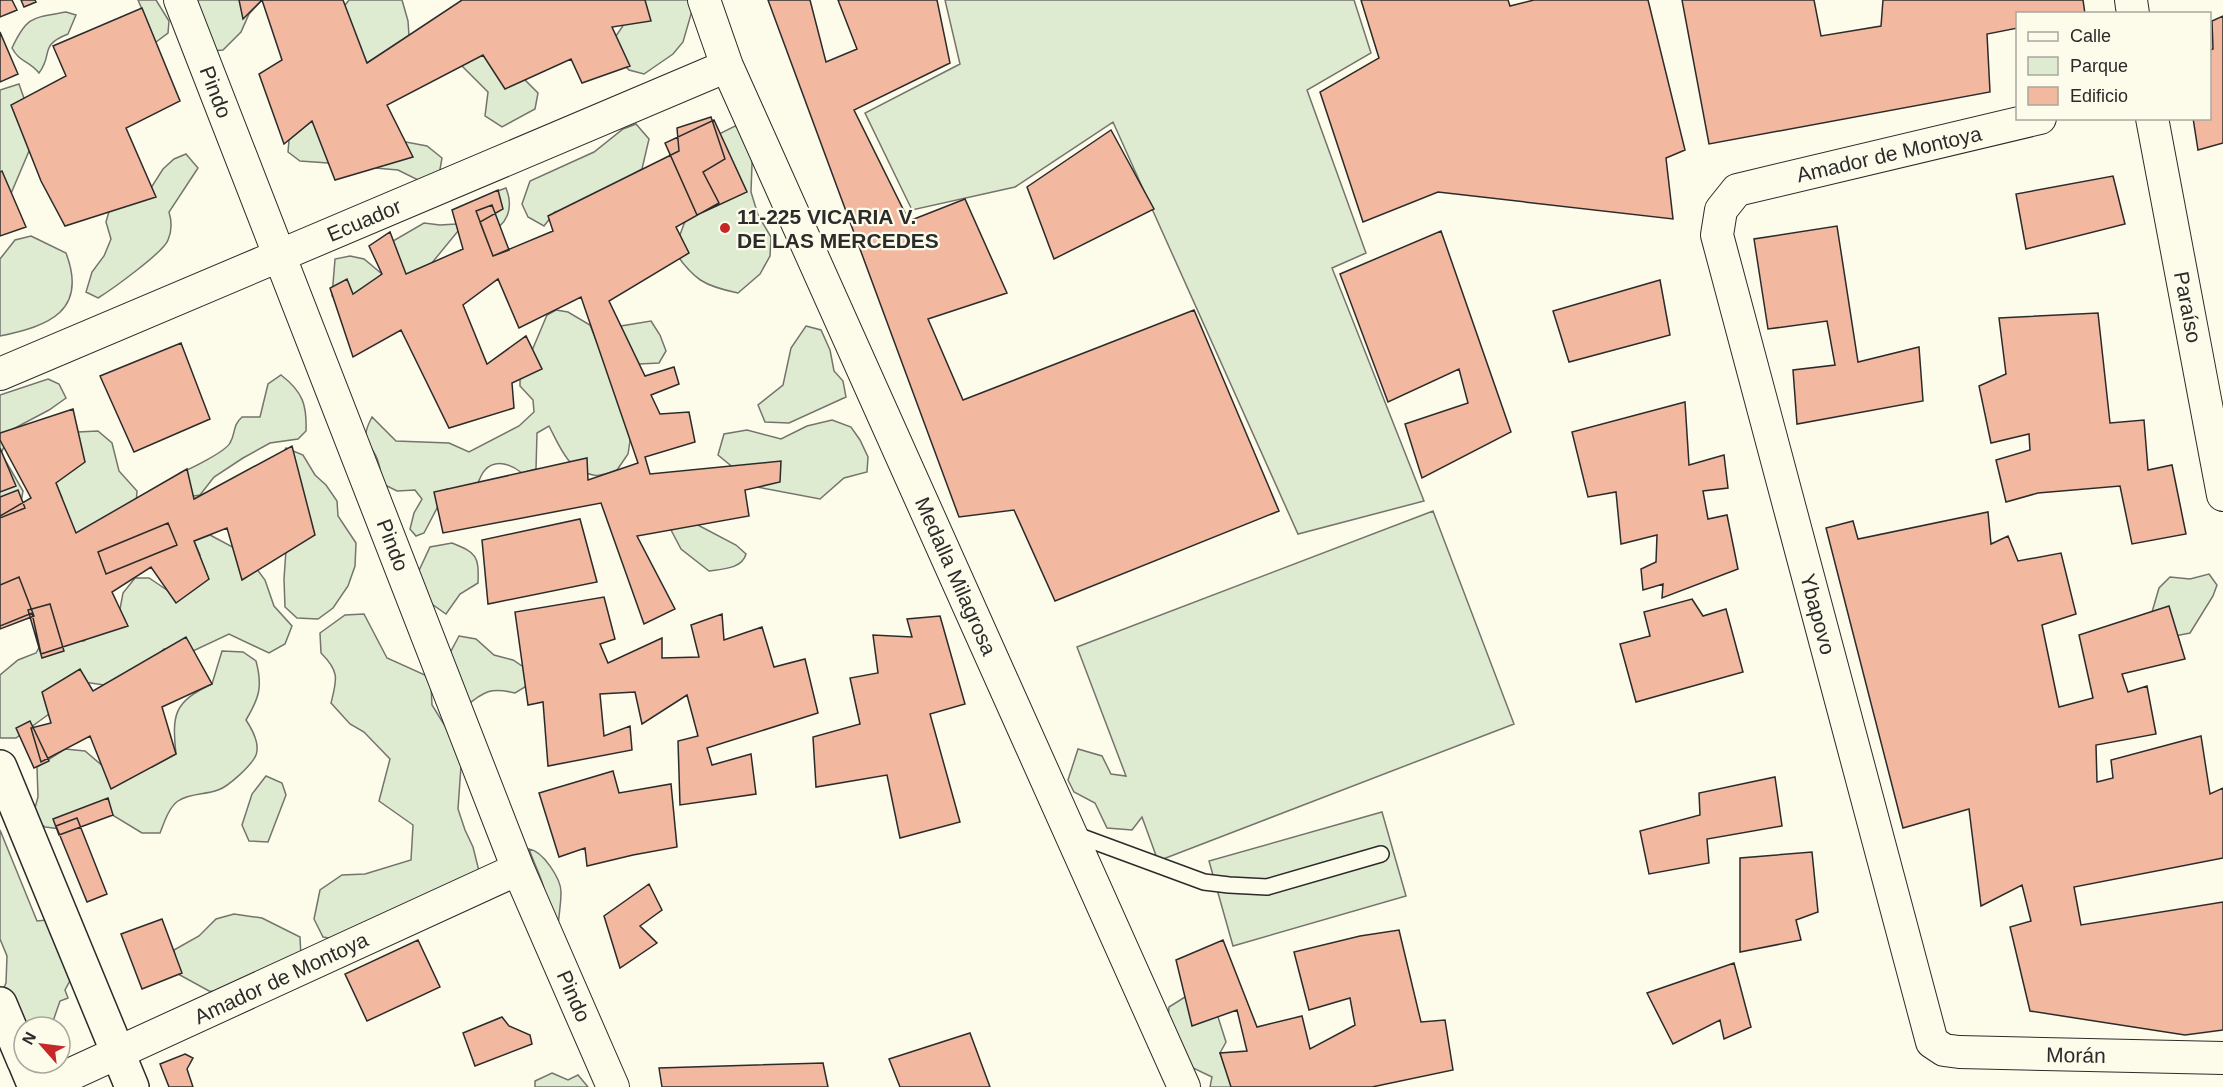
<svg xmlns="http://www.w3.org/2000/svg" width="2223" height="1087" font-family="Helvetica,sans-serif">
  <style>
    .green { fill: #deebd1; stroke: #74746e; stroke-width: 1.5 }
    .building { fill: #f2b8a0; stroke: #2b2b2b; stroke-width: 1.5 }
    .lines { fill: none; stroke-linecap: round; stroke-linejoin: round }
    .service-casing { stroke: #2b2b2b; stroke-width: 18 }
    .minor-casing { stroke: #2b2b2b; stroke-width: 34 }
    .secondary-casing { stroke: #2b2b2b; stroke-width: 36 }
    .service { stroke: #fdfbea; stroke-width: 15 }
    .minor { stroke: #fdfbea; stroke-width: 32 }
    .secondary { stroke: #fdfbea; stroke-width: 33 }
    .poi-dot { fill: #c62828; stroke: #fdfbea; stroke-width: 2 }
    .labels { text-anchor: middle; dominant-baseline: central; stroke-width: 4.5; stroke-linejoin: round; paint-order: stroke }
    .street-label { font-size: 21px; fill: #2b2b2b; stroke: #fdfbea }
    .poi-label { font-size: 21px; font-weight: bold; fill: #2b2b2b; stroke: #fdfbea; text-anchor: start }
  </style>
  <rect width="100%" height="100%" fill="#fdfbea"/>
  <!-- green -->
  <path class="green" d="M138 0H156L169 21 168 33 156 42 146 31 144 14Z
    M180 0H262L249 14 241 32 223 50 200 52Z
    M349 0H402L408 21 409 36 367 63 352 58 339 13Z
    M635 0H691L694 4 683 42 673 54 644 74 629 70 616 57V36L633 11Z
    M945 0H1354L1371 53 1307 90 1366 253 1332 268 1424 501 1298 534 1113 122 1015 187 912 210 865 113 960 64Z
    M66 12 76 15 68 34C38 46 54 53 39 73 29 60 20 63 12 48 27 16 32 18 66 12Z
    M483 55 511 77 525 80 538 93 535 109 502 127 485 116 488 92 462 66 463 57Z
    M19 84 33 124 29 151 7 203 0 206V90Z
    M312 121 332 140 384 155 406 142 427 146 442 158 439 175 418 180 398 170 375 168 343 169 328 163 300 161 288 152 289 140Z
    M636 124 649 139 642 169 575 208 555 212 544 226 528 217 522 204 530 181 594 152 623 129Z
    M735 126 753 137 751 192 758 215 771 237 770 256 760 274 738 293C704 286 694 280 674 251L717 135Z
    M186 154 198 168 169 212C172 222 172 231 168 240 164 252 111 290 98 298L86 292 92 272 104 256 111 239 106 222 111 204 151 188 163 169 174 159Z
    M506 188C514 208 508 226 486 234 479 236 466 232 458 231L422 275 406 274 389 252 393 241 424 223 440 225 456 224 492 193Z
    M31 236 66 253C88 311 49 326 0 336V259L15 240Z
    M350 256 364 259 382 274 345 307 332 296 335 259Z
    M556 310 568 312 590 325 632 428 628 454 617 470C610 472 600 477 593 475 568 471 559 445 549 426L537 433 536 469 522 473C512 465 496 458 485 470 481 474 478 483 476 488L455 493 447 489 424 533 416 536 410 529 414 513 422 499 415 490 397 491 383 484C381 475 380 464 376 456 366 438 361 438 372 417L396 441 449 443 469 452 519 426 534 412 533 400 520 386V379L547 315Z
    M651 321 660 335 666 351 659 363 639 364 624 358 617 340 621 326Z
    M806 326 821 330 830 350 834 371 843 381 846 397 789 423 765 422 758 405 783 385 791 348Z
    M281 375C303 392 307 405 306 431L298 439 270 443 243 458 214 477 200 495 182 498 180 473C190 469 225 452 230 443 236 433 232 426 242 417H260L268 384Z
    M48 379 59 384 66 398 49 410 13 429 1 453 23 491 20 508 0 526V395Z
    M832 420 851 427 860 440 868 457 867 472 844 478 820 499 757 487 718 455 724 434 747 430 781 439 807 426Z
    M98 431 112 443 119 471 137 491 136 504 93 536 76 533 65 518 62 498 53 476 71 451 78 432Z
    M286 448 303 455 315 475 326 485 337 501 338 516 356 543 355 566 348 586 333 608 318 619 297 618 285 607 284 579 287 536 279 460Z
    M1433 511 1514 724 1158 861 1142 817 1132 830 1107 828 1095 803 1074 792 1068 780 1078 749 1102 756 1111 774 1126 776 1077 647Z
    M694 523 736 545 746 554C742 569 722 569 709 571L681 549 671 530Z
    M210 535 242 552 253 564 265 580 274 606 292 626 285 644 269 653 229 634 193 651 164 649 149 663 104 685 77 681 49 714 16 738H0V675L18 660 36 653 45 637 84 641 120 609 123 593 135 578H149L167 590 184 587 193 576 200 555 194 541Z
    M452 543C477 553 479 556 478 583L460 594 446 614 419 595 415 579 430 547Z
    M2209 574 2217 585 2213 596 2190 633 2175 636 2152 612 2159 588 2170 577 2190 579Z
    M364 614 387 658 425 675 431 686 432 705 450 734 461 766 458 809 465 830 473 847 480 875 345 941 323 937 314 919 320 890 342 875 365 874 411 860 413 825 379 801 390 759 364 732 350 724 331 703C337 679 340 672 321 653L320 633 345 615Z
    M459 636 476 639 494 655 513 660 531 672 525 687 515 693C491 687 484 691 465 707L441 670Z
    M222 651 243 652 256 661C263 687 259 698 246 720 252 729 260 744 256 755 252 765 228 787 218 790 205 795 190 793 178 801 169 807 164 823 160 833H142L106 811 61 829 45 827 32 819 38 797 37 767 65 749 85 751 111 773 152 767 176 754C172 715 173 702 212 684Z
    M266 776 282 783 286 795 268 842 249 841 242 825 252 794Z
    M1382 812 1406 896 1233 946 1209 861Z
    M0 830 37 921 47 920 73 975 65 990 68 998 60 1001 51 1027H24L0 996 6 983 7 956 0 939Z
    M529 849C543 851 561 879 561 892 561 903 559 915 558 926 550 911 548 901 543 885 539 872 533 861 529 849Z
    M234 914 262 918 300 937 301 957 221 992 209 991 178 974 174 950 199 936 216 919Z
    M1185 997 1218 1017 1226 1042 1220 1053 1232 1087H1210L1212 1077 1191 1067 1167 1031 1169 1007Z
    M552 1073 568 1080 578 1075 588 1087H535V1081Z"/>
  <!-- building -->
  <path class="building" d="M0 0H12L17 10 0 17Z
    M21 0H35L36 2 24 7Z
    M239 0H343L367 63 462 0H645L651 21 612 27 630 66 582 83 571 59 505 89 483 55 387 105 413 157 335 180 312 121 284 144 259 74 282 60 262 0 243 19Z
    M768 0H810L826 62 857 49 838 0H937L950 63 854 110 909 221 965 199 1007 293 928 319 963 400 1194 310 1279 511 1055 601 1014 510 959 517Z
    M1361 0H1508L1510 6 1534 0H1648L1685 150 1666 158 1673 219 1438 192 1363 222 1320 92 1379 58Z
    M1682 0H1814L1821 36 1881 26 1883 0H2083L2085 14H2018V28L1987 34 1990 92 1709 144Z
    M142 8 180 101 126 128 156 197 65 226 41 181 11 105 66 76 53 46Z
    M2223 16V143L2198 150 2193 118H2210V50L2213 49 2212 21Z
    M0 32 18 74 0 82Z
    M711 117 725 159 703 172 719 203 676 227 689 253 609 301 645 376 674 367 679 384 651 395 660 414 689 412 695 442 645 457 650 474 781 461 780 482 745 490 749 516 637 536 675 609 644 624 601 503 443 533 434 492 587 458 588 480 638 463 581 297 519 328 498 279 463 305 487 364 526 336 542 369 512 383 514 408 449 428 401 330 353 357 330 288 347 279 353 294 382 274 369 246 390 232 406 274 463 249 452 210 498 190 503 209 480 222 493 256 553 231 548 216 679 151 677 128Z
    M714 120 747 192 697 215 665 143Z
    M1111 130 1154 209 1054 259 1027 187Z
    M2 171 26 227 0 236V172Z
    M2113 176 2125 224 2026 249 2016 194Z
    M492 205 509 250 493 256 476 211Z
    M1837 226 1858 362 1919 347 1923 401 1797 424 1793 370 1835 365 1827 321 1768 329 1754 239Z
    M1441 231 1511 432 1422 478 1405 424 1468 403 1459 369 1388 402 1340 274Z
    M1660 280 1670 335 1569 362 1553 311Z
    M2098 313 2110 423 2144 420 2148 470 2172 465 2186 534 2132 544 2120 486 2038 493 2006 502 1996 460 2030 450 2029 434 1991 443 1979 386 2006 374 1999 318Z
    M181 343 210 419 134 452 100 376Z
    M1685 402 1689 465 1724 455 1728 488 1703 491 1708 519 1727 515 1738 569 1662 598 1663 584 1643 590 1641 569 1656 562 1657 535 1621 544 1616 492 1588 497 1572 432Z
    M73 409 85 462 56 483 76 533 187 469 194 499 292 446 315 535 242 580 227 528 194 541 209 579 176 603 151 567 112 592 128 626 41 654 32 613 0 626V516L31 498 0 440V433Z
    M0 448 16 486 0 492Z
    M18 490 25 508 0 518V497Z
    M1988 512 1991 544 2008 536 2018 561 2061 553 2076 614 2042 625 2059 707 2093 698 2079 635 2169 606 2185 659 2122 674 2128 692 2147 686 2156 734 2096 745 2097 782 2113 778 2111 760 2201 736 2210 794 2223 788V858L2074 887 2081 925 2223 902V1030L2185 1035 2030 1011 2010 927 2031 921 2022 885 1981 906 1969 809 1903 828 1826 528 1853 521 1858 539Z
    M580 519 597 582 488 604 482 540Z
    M168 523 177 545 106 574 98 552Z
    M19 577 34 616 0 629V585Z
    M604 597 615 639 600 644 608 663 662 638V658L699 657 691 625 722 614 724 640 762 627 774 667 805 659 818 713 707 748 712 765 751 754 756 794 680 805 678 741 698 736 687 695 642 724 635 692 600 694 604 736 630 726 632 750 548 766 543 702 528 705 515 612Z
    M1692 599 1703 616 1726 609 1743 672 1636 702 1620 644 1650 636 1644 612Z
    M50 604 64 651 42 658 28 610Z
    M940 616 965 704 930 714 960 822 900 838 887 775 816 787 813 737 860 724 850 678 878 673 873 635 912 637 907 619Z
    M186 637 212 684 162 707 176 754 111 789 90 736 41 762 31 728 51 723 42 692 80 669 93 691Z
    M30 721 49 761 34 768 16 728Z
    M613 771 619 793 671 784 677 847 633 855 587 866 585 848 559 857 539 793Z
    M1775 777 1782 826 1707 839 1709 863 1649 874 1640 831 1700 815 1699 793Z
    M108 798 113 815 59 835 53 819Z
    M77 818 107 894 87 902 56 826Z
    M1812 852 1818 912 1796 920 1801 940 1740 952V858Z
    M649 884 662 910 640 926 657 943 620 968 604 916Z
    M162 919 182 973 142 989 121 934Z
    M1399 930 1421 1022 1445 1020 1453 1070 1372 1087H1231L1220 1053 1247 1051 1237 1010 1192 1026 1176 960 1223 940 1257 1027 1302 1016 1310 1049 1355 1025 1350 998 1309 1010 1294 952 1360 936Z
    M418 940 440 987 367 1021 345 974Z
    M1734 963 1751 1027 1724 1039 1720 1020 1673 1044 1647 993Z
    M502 1017 509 1026 530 1035 532 1044 475 1066 463 1033Z
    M970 1033 990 1087H900L889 1059Z
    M185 1054 193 1058 187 1069 193 1087H169L160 1064Z
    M823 1063 828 1087H662L659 1068Z"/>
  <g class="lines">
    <defs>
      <path id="service" d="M1074 834 1204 882 1229 885 1267 887 1381 854"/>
      <path id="minor" d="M180 0 518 869 613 1087
        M704 0 727 66 1184 1087
        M2131 0 2133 14
        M2040 118 1737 190 1721 210 1717 235 1932 1042 1944 1050 1959 1052 2223 1058
        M2152 118 2223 495
        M0 374 727 66
        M43 1087 518 869"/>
      <path id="secondary" d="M0 767 132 1087
        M0 1004 24 1061
        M25 1063 35 1087"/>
    </defs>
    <!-- service casing -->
    <use href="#service" class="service-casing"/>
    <!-- minor casing -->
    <use href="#minor" class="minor-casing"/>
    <!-- secondary casing -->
    <use href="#secondary" class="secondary-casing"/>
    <!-- service -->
    <use href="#service" class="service"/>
    <!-- minor -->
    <use href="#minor" class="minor"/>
    <!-- secondary -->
    <use href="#secondary" class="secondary"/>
  </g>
  <!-- markers -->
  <circle class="poi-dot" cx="725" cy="228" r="6"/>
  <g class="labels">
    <!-- street labels -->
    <g class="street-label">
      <text transform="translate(216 92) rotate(69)">Pindo</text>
      <text transform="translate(1889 154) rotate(-13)">Amador de Montoya</text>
      <text transform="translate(364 220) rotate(-23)">Ecuador</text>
      <text transform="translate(2188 307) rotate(79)">Paraíso</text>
      <text transform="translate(393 545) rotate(69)">Pindo</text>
      <text transform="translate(956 576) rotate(66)">Medalla Milagrosa</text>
      <text transform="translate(1818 614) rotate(75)">Ybapovo</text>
      <text transform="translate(281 978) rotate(-25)">Amador de Montoya</text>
      <text transform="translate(574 996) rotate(66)">Pindo</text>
      <text transform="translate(2076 1055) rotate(1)">Morán</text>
    </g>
    <!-- poi labels -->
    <g class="poi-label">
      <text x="737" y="216">11-225 VICARIA V.<tspan x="737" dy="24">DE LAS MERCEDES</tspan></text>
    </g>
  </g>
  <!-- legend -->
  <rect x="2016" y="12" width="195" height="108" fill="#fdfbea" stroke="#a9a89e" stroke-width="1.5"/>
  <rect x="2028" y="32" width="30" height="9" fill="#fdfbea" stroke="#a9a89e" stroke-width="1.5"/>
  <text x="2070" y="42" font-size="18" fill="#2b2b2b">Calle</text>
  <rect x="2028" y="57" width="30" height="18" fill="#deebd1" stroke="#a9a89e" stroke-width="1.5"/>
  <text x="2070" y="72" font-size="18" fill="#2b2b2b">Parque</text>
  <rect x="2028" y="87" width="30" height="18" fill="#f2b8a0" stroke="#a9a89e" stroke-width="1.5"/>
  <text x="2070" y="102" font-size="18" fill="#2b2b2b">Edificio</text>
  <!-- north arrow -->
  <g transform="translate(42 1045) rotate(298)"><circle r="28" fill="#fdfbea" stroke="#a9a89e" stroke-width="1.5"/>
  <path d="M0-4.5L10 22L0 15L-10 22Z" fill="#c62828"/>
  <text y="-9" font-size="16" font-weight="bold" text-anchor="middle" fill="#2b2b2b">N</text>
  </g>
</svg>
